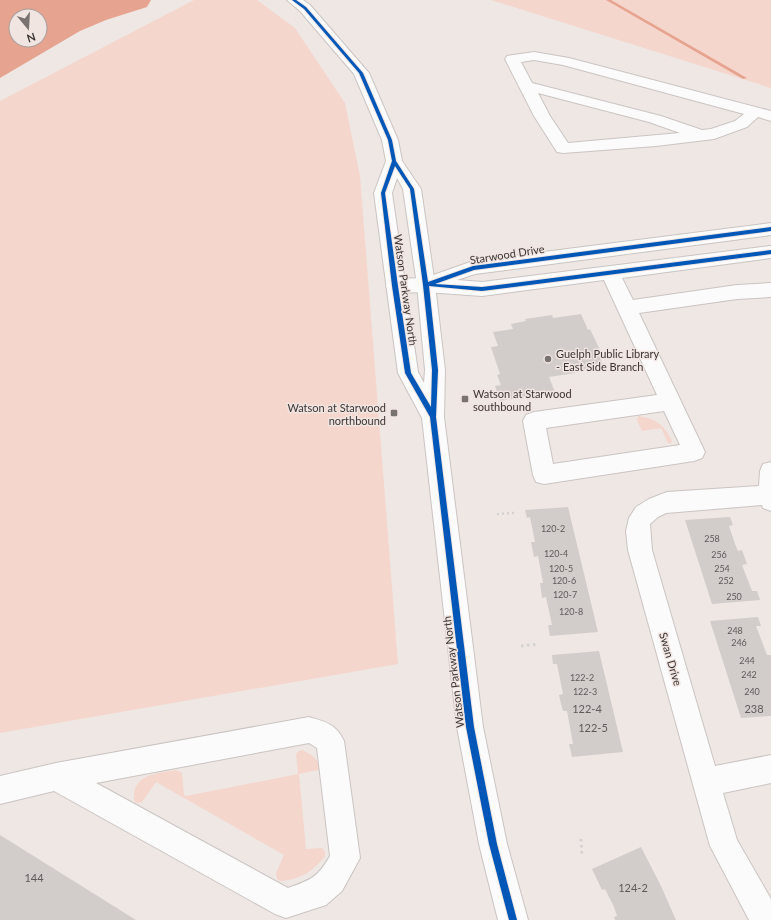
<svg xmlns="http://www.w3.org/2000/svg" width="771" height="920" font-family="Lato,sans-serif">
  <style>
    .green { fill: #f5d6cc }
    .water { fill: #e6a490; fill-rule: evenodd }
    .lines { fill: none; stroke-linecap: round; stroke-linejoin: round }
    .stream { fill: #e6a490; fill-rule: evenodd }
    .building { fill: #d2cdcb }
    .minor-casing { stroke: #cac4c2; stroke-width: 2 }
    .major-casing { stroke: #cac4c2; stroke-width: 2 }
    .path-far1 { stroke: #d5d3d2; stroke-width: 2.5; stroke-dasharray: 2 3; stroke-linecap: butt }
    .path { stroke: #d5d3d2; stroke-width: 3; stroke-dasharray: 2.5 3.5; stroke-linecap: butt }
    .minor { fill: #fcfbfb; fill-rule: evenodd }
    .major { fill: #fcfbfb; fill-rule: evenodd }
    .cycleway-casing { stroke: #f1e5e1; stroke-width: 2 }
    .cycleway { fill: #0057b8; fill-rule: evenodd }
    .poi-dot { fill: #787371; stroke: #f1e5e1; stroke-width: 1.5 }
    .labels { text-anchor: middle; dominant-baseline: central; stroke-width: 3; stroke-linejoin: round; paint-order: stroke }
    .number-label { font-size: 9px; fill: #5f5a59 }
    .street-label { font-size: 11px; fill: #393433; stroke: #f1e5e1 }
    .poi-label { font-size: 11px; fill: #393433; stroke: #f1e5e1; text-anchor: start }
    .near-number-label { font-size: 11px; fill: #5f5a59 }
  </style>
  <rect width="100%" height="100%" fill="#eee7e4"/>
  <!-- green -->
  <path class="green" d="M194 0H257L295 28 345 103 360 176 398 664 0 733V101Z
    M491 0H771V88Z
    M638 416C656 418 665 426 672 441L671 443H668L661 428 642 431 637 420Z
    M302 750C311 754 317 758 320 767L318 770 299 774 306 849 322 848 325 852V856C314 871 299 880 281 881L277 879 276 873 284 855 156 782 142 802 136 803 134 800C132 774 156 774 176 770L182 773 184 795 186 796 298 774 296 754 299 751Z"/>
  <!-- water -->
  <path class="water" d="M0 0H151L147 7 106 20 80 31 0 78ZM16 16H40V40H16Z"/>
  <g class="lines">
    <!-- stream -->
    <path class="stream" d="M606 0H611L747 78 743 79Z"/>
  </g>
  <!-- building -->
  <path class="building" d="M581 314 588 330 590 329 600 350 597 351 604 367 574 371 575 373 549 377 555 392 500 401 495 386 501 385 497 375 500 374 491 347 498 346 493 332 513 329 511 324 526 321 525 319 552 315 553 318Z
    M568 507 598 632 550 636 548 625H552L546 597 542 598 540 583H543L542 577 538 556 534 557 531 542H535L530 517 527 518 525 510Z
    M730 517 733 525 729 526 735 544 738 551 742 550 747 564 742 565 752 591H757L760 600 712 604 685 520Z
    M758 617 761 626H756L767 655H771V716L741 718 710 621Z
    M599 651 623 752 572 757 569 744H573L567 711H563L561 704 559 695 563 694 557 664H553L552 655Z
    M0 835 136 920H0Z
    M641 847 661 886 676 920H615L614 917 617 916 614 907 605 889 602 890 592 869Z"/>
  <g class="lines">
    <defs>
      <path id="minor" d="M534 52 569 58 771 111V121L758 117 747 127 714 139 656 146 563 153 557 152 534 116 505 59 507 56ZM534 60 563 65 744 114 735 121 711 129 702 130 661 116 532 83 521 62ZM538 93 649 122 680 133 568 143 550 116Z
        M771 223V235L475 274 457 280 482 282 771 246V258L622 278 633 300 737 285 771 283V297L737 299 639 313 705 452 702 458 694 461 544 484 536 482 533 475 523 421 526 415 534 412 657 395 604 280 482 296 426 292 395 293 388 291 386 286 388 281 395 279 425 278 473 261ZM664 411 680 445 553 464 546 428Z
        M771 462V511L763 508 762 505 666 513 658 517 650 524 652 550 715 766 771 755V783L723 793 737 840 771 899V920H749L710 846 628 550 626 531 629 518 636 507 649 499 667 492 759 486 760 471 763 464Z
        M309 717C326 722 336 724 344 741L360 858 342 891 326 905 286 918 275 914 54 791 0 804V776L56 763ZM309 743 317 748 330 856C318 877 311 880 288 888L96 783Z"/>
      <path id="major" d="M287 0H303L310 5 369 73 398 140 402 161 421 189 435 285 445 370 444 417 483 727 507 844 528 920H498L479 844 457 727 422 418 398 373 374 193 386 161 382 140 354 74 300 11ZM397 178 403 189 417 285 425 370 424 383 418 372 392 193Z"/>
    </defs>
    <!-- minor casing -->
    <use href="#minor" class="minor-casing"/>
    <!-- major casing -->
    <use href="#major" class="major-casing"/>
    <!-- path-far1 -->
    <path class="path-far1" d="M497 514 514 513"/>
    <!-- path -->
    <path class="path" d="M521 646 539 644
      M581 839 582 856"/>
    <!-- minor -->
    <use href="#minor" class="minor"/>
    <!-- major -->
    <use href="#major" class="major"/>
    <defs>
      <path id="cycleway" d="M292 0H296L306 7 363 73 392 140 396 161 414 189 428 282 473 266 771 227V231L474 270 435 284 482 287 771 250V254L482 291 429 286 438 370 436 417 474 727 497 844 517 920H509L489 844 466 727 430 417 405 373 392 286 381 193 392 161 388 140 359 73 304 9ZM395 166 410 189 423 285 432 370 431 407 411 373 398 286 385 193Z"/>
    </defs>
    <!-- cycleway casing -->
    <use href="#cycleway" class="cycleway-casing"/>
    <!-- cycleway -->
    <use href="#cycleway" class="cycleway"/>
  </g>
  <!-- markers -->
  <g class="poi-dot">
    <circle cx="548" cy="359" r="4"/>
    <rect x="461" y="395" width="8" height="8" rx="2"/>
    <rect x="390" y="409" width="8" height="8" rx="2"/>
  </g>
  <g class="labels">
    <!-- number labels -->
    <g class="number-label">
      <text x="553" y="528">120-2</text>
      <text x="712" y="538">258</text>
      <text x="556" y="553">120-4</text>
      <text x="719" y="554">256</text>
      <text x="561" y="568">120-5</text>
      <text x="722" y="568">254</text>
      <text x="564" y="580">120-6</text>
      <text x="726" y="580">252</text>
      <text x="565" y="594">120-7</text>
      <text x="734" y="596">250</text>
      <text x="571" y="611">120-8</text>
      <text x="735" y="630">248</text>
      <text x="739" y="642">246</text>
      <text x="747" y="660">244</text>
      <text x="749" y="674">242</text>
      <text x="582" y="677">122-2</text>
      <text x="585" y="691">122-3</text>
      <text x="752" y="691">240</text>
    </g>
    <!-- street labels -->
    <g class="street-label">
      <text transform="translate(507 254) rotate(-9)">Starwood Drive</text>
      <text transform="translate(406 290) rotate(82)">Watson Parkway North</text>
      <text transform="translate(671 659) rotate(74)">Swan Drive</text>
      <text transform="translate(453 672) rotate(-97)">Watson Parkway North</text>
    </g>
    <!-- poi labels -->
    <g class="poi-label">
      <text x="556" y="353">Guelph Public Library<tspan x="556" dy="13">- East Side Branch</tspan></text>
      <text x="473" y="393">Watson at Starwood<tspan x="473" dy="13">southbound</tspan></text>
      <text x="386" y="407" text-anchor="end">Watson at Starwood<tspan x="386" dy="13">northbound</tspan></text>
    </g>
    <!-- near-number labels -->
    <g class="near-number-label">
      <text x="587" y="708">122-4</text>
      <text x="754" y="708">238</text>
      <text x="593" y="727">122-5</text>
      <text x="34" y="877">144</text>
      <text x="633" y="887">124-2</text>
    </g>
  </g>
  <!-- north arrow -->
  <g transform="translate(28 28) rotate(162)"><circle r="19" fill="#f1e5e1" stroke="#a79e9b"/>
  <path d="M0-3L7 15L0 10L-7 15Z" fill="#787371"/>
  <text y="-6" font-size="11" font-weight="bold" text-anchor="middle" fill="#393433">N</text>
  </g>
</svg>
